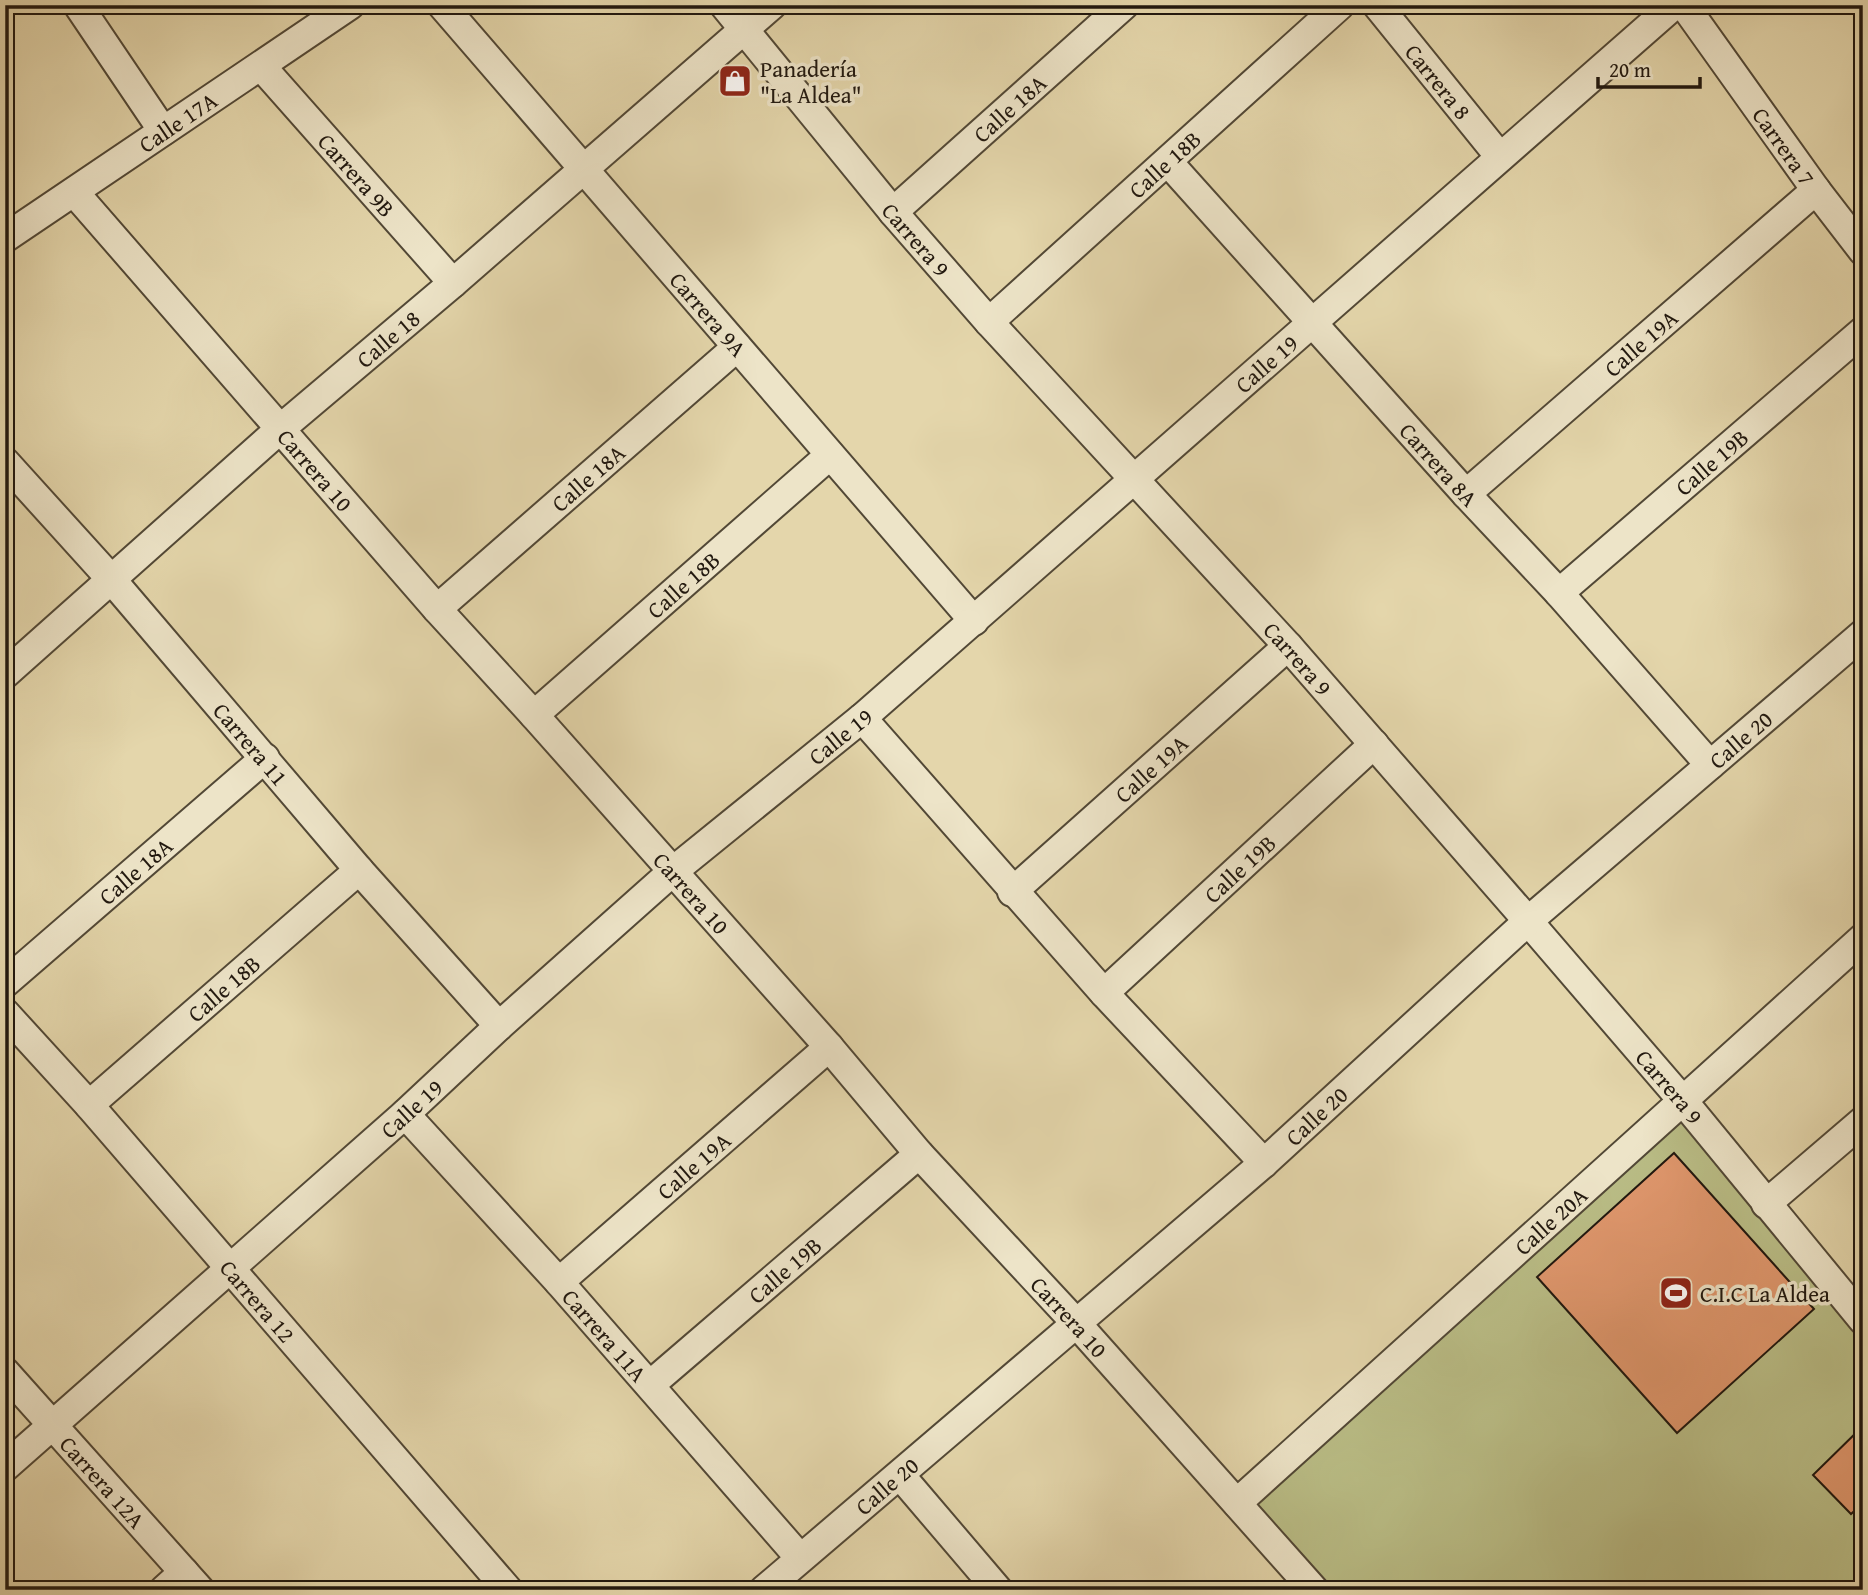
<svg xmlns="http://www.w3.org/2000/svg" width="1868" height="1595" font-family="'Gentium Book Plus',serif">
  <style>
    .green { fill: #b9bc85; stroke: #6d6a4a; stroke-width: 2 }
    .building { fill: #de966c; stroke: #21180f; stroke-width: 2 }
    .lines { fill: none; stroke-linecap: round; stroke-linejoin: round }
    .minor-casing { stroke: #524836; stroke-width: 32 }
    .minor { stroke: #ede4c8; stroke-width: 28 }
    .labels { text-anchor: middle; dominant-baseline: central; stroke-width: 7; stroke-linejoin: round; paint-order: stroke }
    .poi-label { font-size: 23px; fill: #21180f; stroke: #ede4c8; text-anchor: start }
    .street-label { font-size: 23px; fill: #21180f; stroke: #ede4c8 }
  </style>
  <rect width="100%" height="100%" fill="#e4d6ab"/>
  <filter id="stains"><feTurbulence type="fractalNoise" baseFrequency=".00286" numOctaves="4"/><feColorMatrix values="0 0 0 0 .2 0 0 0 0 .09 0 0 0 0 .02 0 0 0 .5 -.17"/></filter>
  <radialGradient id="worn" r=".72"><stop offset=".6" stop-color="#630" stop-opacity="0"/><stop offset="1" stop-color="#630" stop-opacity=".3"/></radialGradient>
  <!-- green -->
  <path class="green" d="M1683 1101 1863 1320V1590H1314L1237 1503Z"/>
  <!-- building -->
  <path class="building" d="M1674 1153 1814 1309 1677 1433 1537 1277Z
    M1863 1426V1503L1851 1514 1813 1475Z"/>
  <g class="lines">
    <defs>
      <g id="minor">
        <path d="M78 5 163 131"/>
        <path id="s1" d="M442 5 974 621"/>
        <path id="s2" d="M724 5 893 212 989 322 1288 646 1528 921 1683 1101 1863 1320"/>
        <path id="s3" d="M1377 5 1500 157"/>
        <path id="s4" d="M1684 5 1816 190 1863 251"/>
        <path id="s5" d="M261 66 453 283"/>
        <path id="s6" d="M1168 162 1466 494 1559 593 1710 765"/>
        <path id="s7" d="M74 192 437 609 534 715 829 1047 919 1154 1077 1324 1314 1590"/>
        <path id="s8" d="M893 212 1124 5"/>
        <path id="s9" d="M5 238 350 5"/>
        <path id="s10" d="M989 322 1340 5"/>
        <path id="s11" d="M5 462 111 579 359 870 499 1026"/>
        <path id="s12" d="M1466 494 1816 190"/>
        <path id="s13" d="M1559 593 1863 331"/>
        <path id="s14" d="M437 609 737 347"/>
        <path id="s15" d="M5 674 279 430 453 283 772 5"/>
        <path id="s16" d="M534 715 830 455"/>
        <path d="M862 718 1104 993 1264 1163"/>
        <path id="s17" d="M1012 892 1288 646"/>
        <path id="s18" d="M5 983 265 758"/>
        <path id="s19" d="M1104 993 1374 744"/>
        <path id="s20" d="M5 1013 89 1105 508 1590"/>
        <path id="s21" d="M89 1105 359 870"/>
        <path id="s22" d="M405 1114 559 1282 800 1558"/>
        <path d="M1766 1204 1863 1121"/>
        <path id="s23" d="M559 1282 829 1047"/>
        <path id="s24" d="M5 1372 200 1590"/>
        <path id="s25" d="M650 1385 919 1154"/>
        <path id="s26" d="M5 1467 405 1114 499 1026 672 872 862 718 1674 5"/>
        <path d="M900 1475 998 1590"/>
        <path id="s27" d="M1237 1503 1863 938"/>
        <path d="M164 1590 184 1572"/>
        <path id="s28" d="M764 1590 1264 1163 1528 921 1863 634"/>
      </g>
    </defs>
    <!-- minor casing -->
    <use href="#minor" class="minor-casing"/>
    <!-- minor -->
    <use href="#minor" class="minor"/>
  </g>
  <!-- icons -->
  <defs>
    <symbol id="shop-square" viewBox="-11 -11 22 22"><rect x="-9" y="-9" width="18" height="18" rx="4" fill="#8f2418" stroke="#ede4c8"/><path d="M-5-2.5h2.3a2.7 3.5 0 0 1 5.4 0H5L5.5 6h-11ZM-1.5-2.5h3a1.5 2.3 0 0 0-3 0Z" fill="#fff"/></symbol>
    <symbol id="stadium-square" viewBox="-11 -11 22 22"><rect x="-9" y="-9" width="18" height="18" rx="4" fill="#8f2418" stroke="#ede4c8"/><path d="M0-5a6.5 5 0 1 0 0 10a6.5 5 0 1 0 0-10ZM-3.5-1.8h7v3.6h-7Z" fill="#fff"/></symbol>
  </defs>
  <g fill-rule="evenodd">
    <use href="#shop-square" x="716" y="62" width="38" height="38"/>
    <use href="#stadium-square" x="1657" y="1274" width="38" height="38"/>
  </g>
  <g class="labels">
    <!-- poi labels -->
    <g class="poi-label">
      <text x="760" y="68">Panadería<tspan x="760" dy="26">"La Aldea"</tspan></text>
      <text x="1700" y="1293">C.I.C La Aldea</text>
    </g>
    <!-- street labels -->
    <g class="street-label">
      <text stroke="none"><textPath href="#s3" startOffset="98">Carrera 8</textPath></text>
      <text stroke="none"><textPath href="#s8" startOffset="156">Calle 18A</textPath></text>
      <text stroke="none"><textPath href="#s9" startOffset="208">Calle 17A</textPath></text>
      <text stroke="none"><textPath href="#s4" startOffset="173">Carrera 7</textPath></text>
      <text stroke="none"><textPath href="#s10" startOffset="236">Calle 18B</textPath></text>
      <text stroke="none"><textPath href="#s5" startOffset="145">Carrera 9B</textPath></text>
      <text stroke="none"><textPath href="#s2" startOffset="303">Carrera 9</textPath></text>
      <text stroke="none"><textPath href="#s1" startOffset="408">Carrera 9A</textPath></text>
      <text stroke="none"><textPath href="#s15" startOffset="509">Calle 18</textPath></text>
      <text stroke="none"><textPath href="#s12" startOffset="231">Calle 19A</textPath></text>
      <text stroke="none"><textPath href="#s26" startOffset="1676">Calle 19</textPath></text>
      <text stroke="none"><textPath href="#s13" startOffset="201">Calle 19B</textPath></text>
      <text stroke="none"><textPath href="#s6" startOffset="406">Carrera 8A</textPath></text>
      <text stroke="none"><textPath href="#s7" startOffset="368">Carrera 10</textPath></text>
      <text stroke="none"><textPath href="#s14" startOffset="200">Calle 18A</textPath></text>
      <text stroke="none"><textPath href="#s16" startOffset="198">Calle 18B</textPath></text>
      <text stroke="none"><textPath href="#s2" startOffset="870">Carrera 9</textPath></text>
      <text stroke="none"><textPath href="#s26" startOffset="1110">Calle 19</textPath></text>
      <text stroke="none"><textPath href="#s28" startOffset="1295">Calle 20</textPath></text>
      <text stroke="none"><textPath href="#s11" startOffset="374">Carrera 11</textPath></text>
      <text stroke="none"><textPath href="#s17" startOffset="186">Calle 19A</textPath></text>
      <text stroke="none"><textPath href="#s19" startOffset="184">Calle 19B</textPath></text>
      <text stroke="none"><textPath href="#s18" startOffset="172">Calle 18A</textPath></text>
      <text stroke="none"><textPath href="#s7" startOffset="934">Carrera 10</textPath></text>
      <text stroke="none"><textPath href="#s21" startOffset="178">Calle 18B</textPath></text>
      <text stroke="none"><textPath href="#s2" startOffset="1437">Carrera 9</textPath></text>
      <text stroke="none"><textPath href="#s26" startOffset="542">Calle 19</textPath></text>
      <text stroke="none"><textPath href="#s28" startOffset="728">Calle 20</textPath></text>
      <text stroke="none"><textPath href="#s23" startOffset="178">Calle 19A</textPath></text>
      <text stroke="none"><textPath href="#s27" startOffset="422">Calle 20A</textPath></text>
      <text stroke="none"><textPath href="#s25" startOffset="177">Calle 19B</textPath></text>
      <text stroke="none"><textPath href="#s20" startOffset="383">Carrera 12</textPath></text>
      <text stroke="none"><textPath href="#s7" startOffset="1502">Carrera 10</textPath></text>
      <text stroke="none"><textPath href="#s22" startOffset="298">Carrera 11A</textPath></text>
      <text stroke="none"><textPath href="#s24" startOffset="147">Carrera 12A</textPath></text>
      <text stroke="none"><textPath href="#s28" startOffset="161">Calle 20</textPath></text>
    </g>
  </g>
  <!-- margin -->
  <rect width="1868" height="1595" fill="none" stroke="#e4d6ab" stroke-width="28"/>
  <rect x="7" y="7" width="1854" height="1581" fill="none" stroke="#21180f" stroke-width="3.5"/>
  <rect x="14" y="14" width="1840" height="1567" fill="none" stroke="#21180f" stroke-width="2"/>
  <!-- scale -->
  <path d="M1598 77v10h102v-10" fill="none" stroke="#21180f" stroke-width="3.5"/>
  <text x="1609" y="77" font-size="21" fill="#21180f" stroke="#ede4c8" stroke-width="5" paint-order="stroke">20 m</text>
  <rect width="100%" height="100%" filter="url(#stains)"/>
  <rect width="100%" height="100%" fill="url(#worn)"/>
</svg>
